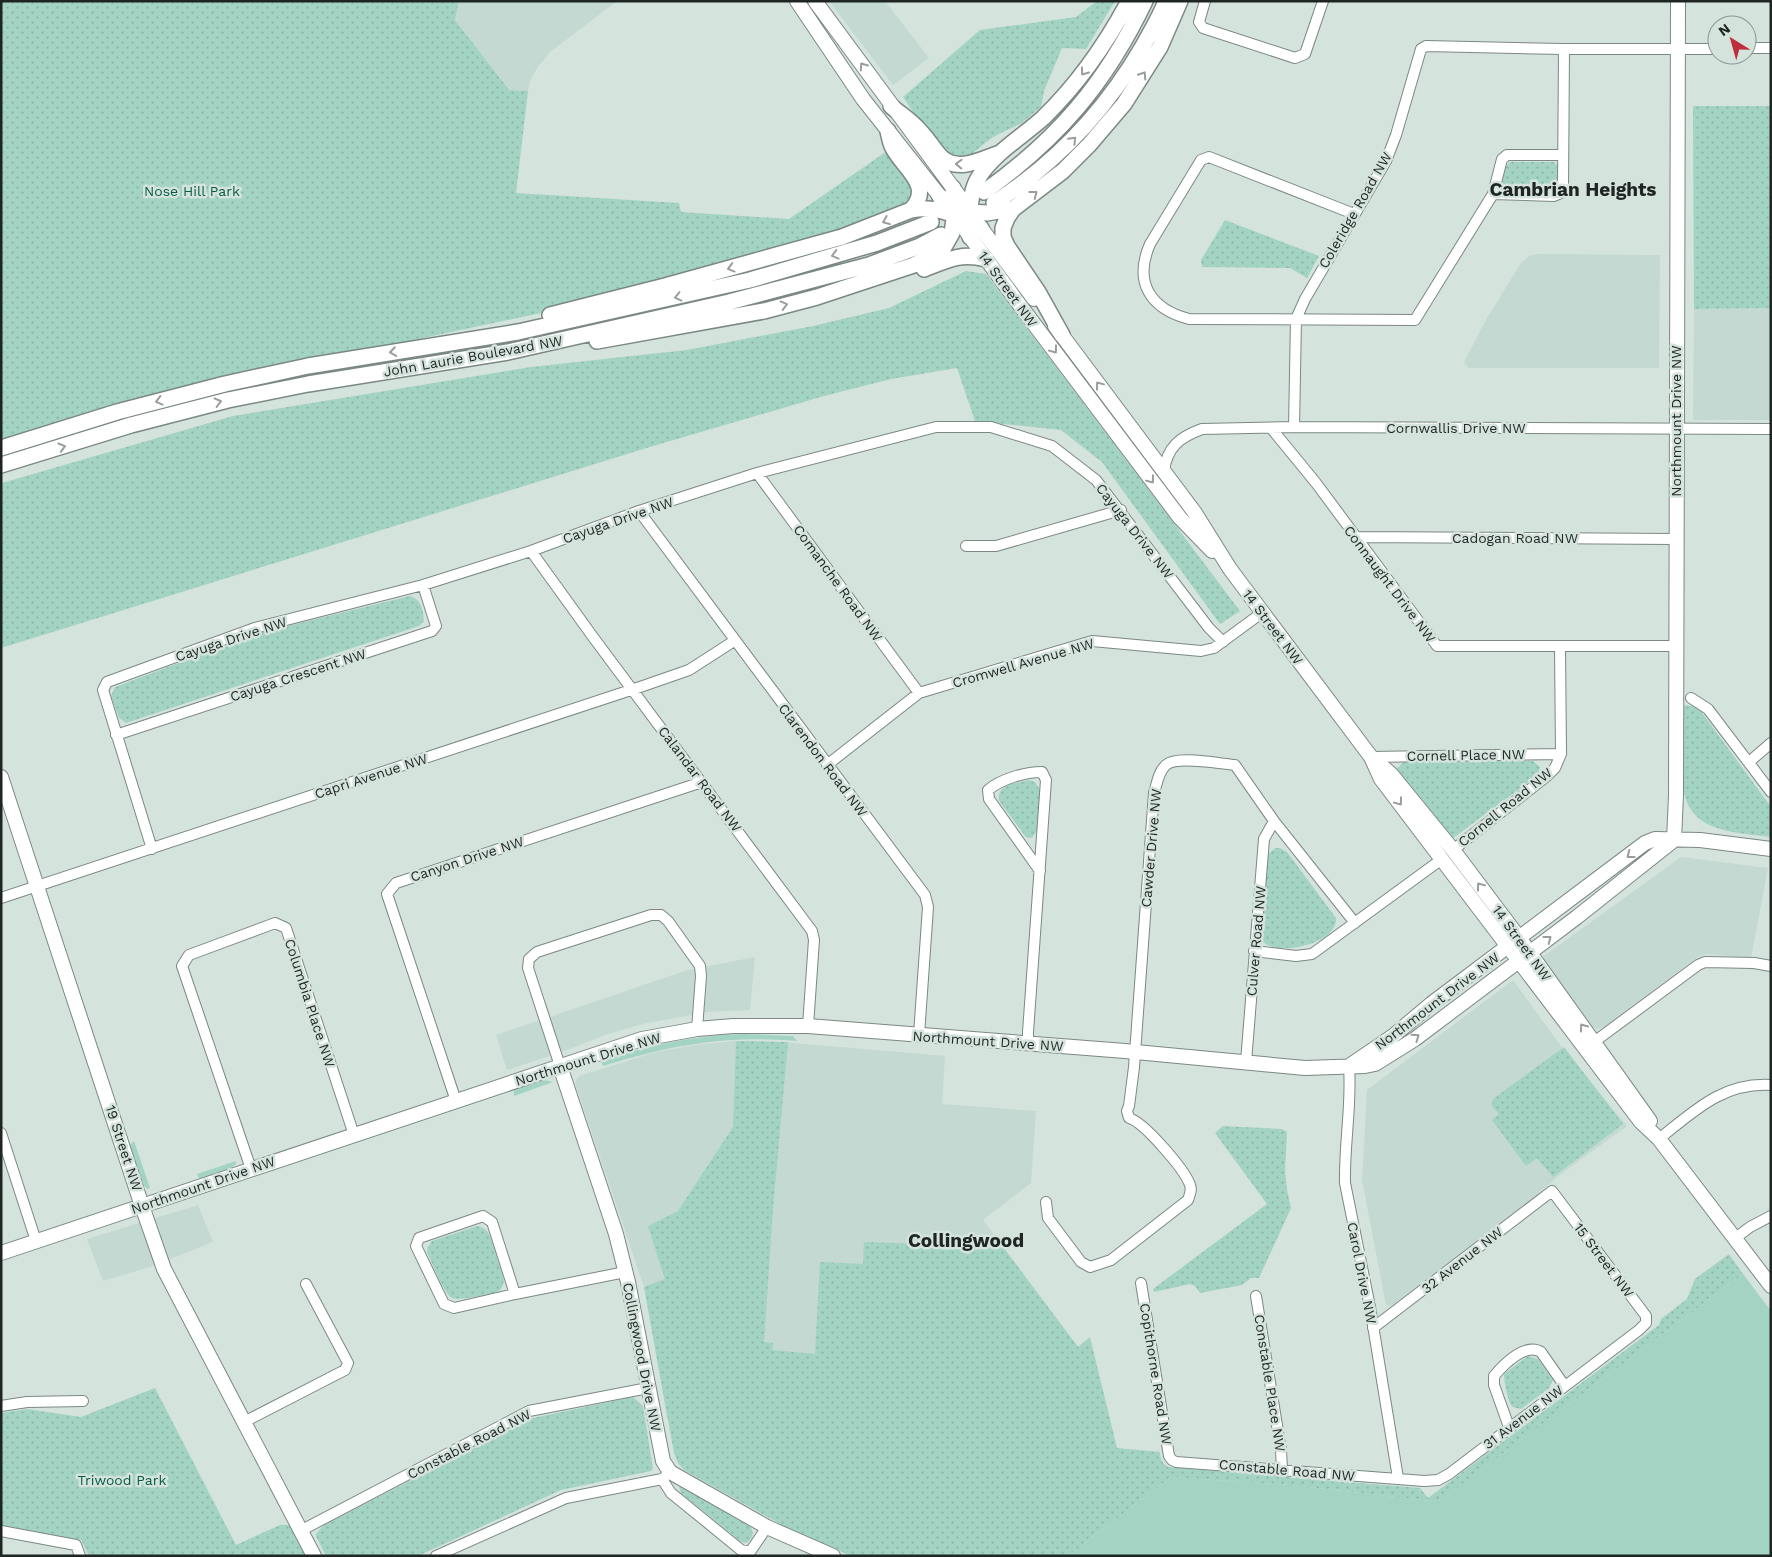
<svg xmlns="http://www.w3.org/2000/svg" width="1772" height="1557" font-family="'Work Sans',sans-serif">
  <style>
    .built { fill: #c3d9d1 }
    .grass { fill: #a3d3c2 }
    .park { fill: url(#park-dots) }
    .lines { fill: none; stroke-linecap: round; stroke-linejoin: round }
    .street-casing { stroke: #7b8883; stroke-width: 12 }
    .secondary-casing { stroke: #7b8883; stroke-width: 16 }
    .primary-casing { stroke: #7b8883; stroke-width: 18 }
    .street { stroke: #fff; stroke-width: 10 }
    .secondary { stroke: #fff; stroke-width: 14 }
    .primary { stroke: #fff; stroke-width: 15 }
    .oneway { stroke: #9a9d9c }
    .labels { text-anchor: middle; dominant-baseline: central; stroke-width: 5; stroke-linejoin: round; paint-order: stroke }
    .park-label { font-size: 14px; fill: #075c48; stroke: #d5e3dd }
    .street-label { font-size: 14px; fill: #1f2523; stroke: #d5e3dd }
    .district-label { font-size: 19px; font-weight: bold; fill: #1f2523; stroke: #d5e3dd }
  </style>
  <defs>
    <pattern id="park-dots" width="8" height="8" patternUnits="userSpaceOnUse" patternTransform="scale(1.25)"><rect width="8" height="8" fill="#a3d3c2"/><path d="M2 2h.1M6 6h.1" fill="none" stroke="#8cb5a6" stroke-width="1.8" stroke-linecap="round"/></pattern>
  </defs>
  <rect width="100%" height="100%" fill="#d5e3dd"/>
  <!-- built -->
  <path class="built" d="M459 1H617L550 52 537 68 530 81 528 91 509 90 501 80 455 20Z
    M829 1H885L929 58 893 85Z
    M1537 254 1660 255 1659 368H1468L1464 362 1487 318 1521 263 1529 256Z
    M1771 308V420H1693L1694 309Z
    M1681 857 1768 868 1751 958 1707 954 1699 956 1604 1027 1597 1029 1590 1026 1544 963V956Z
    M755 957 750 1010 708 1012 647 1023 608 1034 567 1050 507 1070 496 1035 688 970Z
    M1513 980 1563 1049 1627 1126 1561 1174 1523 1206 1391 1306 1386 1305 1362 1180 1367 1090Z
    M736 1041 783 1042 945 1056 942 1104 1036 1111 1031 1183 983 1220 1078 1347 667 1417 644 1287 575 1083 579 1076 656 1052 695 1045Z
    M198 1205 213 1242 150 1267 103 1281 87 1239Z"/>
  <!-- grass -->
  <path class="grass" d="M745 1034 793 1036 797 1041C727 1035 670 1045 603 1066L601 1061C648 1045 696 1035 745 1034Z
    M545 1080 553 1082 514 1096V1090Z
    M134 1141 150 1188 147 1189 143 1184 130 1145Z
    M236 1161V1164L231 1168 203 1178H199L197 1174Z
    M1743 1274 1771 1311V1556H1068L1171 1477 1291 1485 1438 1502Z"/>
  <!-- park -->
  <path class="park" d="M1 1H459L455 20 509 90 528 91 516 193 679 203 681 212 789 219 890 149 914 186 910 203 888 214 790 246 555 310 376 348 195 384 1 441Z
    M1097 1H1115L1086 49 1062 48 1044 91 1041 107C1034 112 1027 119 1020 124 1011 129 1001 132 992 138 985 142 972 156 964 158 944 162 913 111 903 97L980 30 1076 17Z
    M1693 106H1771V308L1694 309Z
    M1510 162H1554L1558 166 1557 187 1554 188H1508L1505 187 1502 181 1506 166Z
    M1225 220 1319 256 1307 278 1290 268 1202 267 1201 260Z
    M966 271 986 274 1240 611 1220 624 1102 462 1061 430 975 421 957 368 891 379 824 396 653 446 1 648 2 483 233 416 531 367 687 350 813 326 889 308Z
    M410 596C422 600 423 610 424 621L419 626 126 723 119 718 111 696 115 687 255 634Z
    M1681 705 1693 706 1700 710 1771 807V837C1734 832 1688 833 1683 786Z
    M1404 761H1533L1540 767 1538 775 1453 838 1397 769Z
    M1029 780 1035 782 1040 790 1037 831 1032 838 1026 837 999 801C997 783 1015 784 1029 780Z
    M1275 848H1280L1287 852 1336 918C1338 946 1267 959 1260 937L1267 855Z
    M736 1041 788 1042 773 1208 764 1342 773 1343 772 1350 815 1354 820 1262 863 1264 864 1242 1003 1247 1078 1347 1090 1337 1117 1448 1160 1452C1160 1459 1162 1463 1168 1467L1420 1488 1428 1498 1659 1325 1661 1319 1687 1299 1695 1279 1729 1254 1743 1274 1438 1502 1291 1485 1171 1477 1068 1556H851L782 1525 684 1470 678 1463 674 1453 644 1287 665 1279 648 1226 678 1211 733 1127Z
    M1564 1047 1623 1124 1553 1177 1537 1158 1526 1166 1492 1120 1499 1114 1492 1106 1493 1099Z
    M1223 1126 1282 1129 1287 1132 1285 1171 1287 1190 1291 1208 1259 1278H1251L1242 1285 1200 1293 1195 1286 1190 1284 1154 1292 1153 1289 1267 1204 1215 1133Z
    M477 1226C484 1227 487 1230 490 1236L504 1280C503 1284 503 1288 499 1291 493 1294 458 1301 452 1298 443 1293 432 1262 427 1252L428 1247 432 1241Z
    M1528 1356 1538 1359 1553 1380 1549 1388 1521 1409C1519 1408 1514 1408 1513 1407 1508 1404 1504 1380 1504 1374Z
    M155 1388 236 1545 280 1525H291L305 1556H89L81 1540 1 1526V1413L27 1409 81 1417Z
    M633 1397 643 1406 653 1469 651 1471 561 1490 418 1556H326L316 1536V1534L324 1525 533 1418Z
    M682 1486 748 1524C755 1531 754 1539 746 1543L740 1541 681 1493 679 1487Z"/>
  <g class="lines">
    <defs>
      <path id="street" d="M1205 1 1199 22 1203 28 1295 58 1305 54 1323 1
        M1747 48H1771
        M1493 194 1554 196 1561 193 1563 187 1564 49
        M1354 214 1209 157 1201 160 1150 244C1133 283 1151 309 1189 319L1415 320 1493 194 1502 159 1507 155H1562
        M1294 427 1296 319 1305 299 1386 161 1396 135 1421 49 1426 46 1564 49H1717
        M1271 428 1316 483 1437 646H1675
        M1164 471C1167 447 1180 437 1202 429L1294 427 1771 429
        M757 473 919 693
        M639 511 925 895 928 907 919 1035
        M1355 537 1675 539
        M966 546H996L1121 510
        M531 551 593 637 812 931 814 940 808 1026
        M1691 698 1708 709 1771 792
        M116 735 432 631 436 626 423 585
        M1371 757 1561 754
        M1749 762 1771 743
        M827 765 919 693 1092 641 1201 651 1214 648 1263 612
        M152 849 103 690 107 682 255 628 423 585 531 551 639 511 757 473 936 427H991L1052 446 1096 480 1209 628 1223 642
        M1453 850 1547 776 1555 768 1561 754 1560 646
        M1 898 643 686 689 670 734 641
        M1254 951 1296 956 1312 954 1442 859
        M1594 1042 1698 965 1705 962 1754 963 1771 966
        M1028 1044V1032L1046 780 1042 772C1025 772 1001 779 988 790L989 799 1040 871
        M1246 1062 1264 839 1274 821
        M560 1066 528 968 529 959 537 952 651 915H661L668 921 700 966 701 976 697 1029
        M1349 1066C1352 1105 1344 1144 1345 1183L1370 1307 1398 1478
        M456 1101 387 894 396 883 702 782
        M1 1133 36 1241
        M1659 1139C1694 1111 1723 1082 1771 1085
        M251 1169 182 966 189 955 275 923 286 928 354 1135
        M1046 1202 1048 1218 1081 1262 1090 1267 1111 1260 1188 1200C1190 1194 1192 1190 1190 1185 1185 1170 1144 1122 1129 1118L1127 1111 1129 1106 1134 1067 1154 793C1157 784 1158 772 1166 765 1177 755 1220 764 1235 765L1274 821 1355 923
        M483 1216 492 1222 515 1294 454 1308 444 1304 416 1246 419 1238Z
        M1734 1239 1750 1227 1771 1216
        M1141 1283 1169 1456 1172 1460 1176 1462 1424 1481 1438 1480 1449 1474 1639 1330 1646 1323V1316L1552 1191 1373 1328
        M515 1294 625 1272
        M1256 1296 1281 1450 1282 1469
        M1 1406 27 1402 83 1401
        M244 1422 345 1370 348 1363 306 1284
        M1509 1427 1494 1385V1376C1504 1364 1526 1342 1541 1352L1564 1385
        M662 1479 671 1493 741 1550 750 1552 767 1527
        M1 1531 76 1545 80 1556
        M300 1531 529 1411 648 1388
        M436 1556 566 1498 662 1479 670 1472"/>
      <path id="secondary" d="M797 1 863 99 946 204
        M815 1 959 196
        M975 220 1034 299
        M963 227 1016 300 1180 518 1212 551
        M1055 326 1195 513 1230 569 1371 757 1381 779 1641 1122 1659 1139 1771 1286
        M1375 760 1391 774 1453 850 1520 939 1650 1121
        M1 777 142 1206 164 1269 314 1556
        M560 1066 616 1234 628 1282 663 1461 670 1472 767 1527 833 1556
        M1349 1066 1393 1036 1431 1004 1645 843 1655 839 1700 840 1771 849
        M1 1253 642 1039 697 1029 733 1026H808L1125 1051 1305 1068 1365 1066 1375 1064 1415 1039 1577 917 1674 840 1676 795 1678 1"/>
      <path id="primary" d="M891 106C900 114 912 121 920 131 928 139 934 150 942 158 958 172 980 160 997 154
        M984 192C1058 139 1106 83 1145 1
        M940 197 970 212 987 213 1009 209
        M994 203C1056 163 1106 110 1143 46 1151 31 1160 17 1166 1
        M911 210C940 205 956 216 981 228
        M970 237C969 220 969 192 979 177 993 154 1023 136 1043 118 1078 84 1106 44 1129 1
        M924 269C947 260 961 252 986 259
        M550 315 665 286 842 237 911 210C935 185 902 168 892 146 890 141 889 136 888 131
        M1062 335 1038 292 1007 246 1003 237V228L1007 218 1013 209 1063 171 1089 145 1124 104 1160 47 1180 1
        M597 341 764 311 817 297 914 265 936 254 944 247 952 233 956 205 953 188
        M1 448 117 412 225 384 308 366 518 332 750 280 877 243 931 222
        M1 465 131 425 228 400 308 384 508 352 729 302 869 265 920 246 941 235"/>
    </defs>
    <!-- street casing -->
    <use href="#street" class="street-casing"/>
    <!-- secondary casing -->
    <use href="#secondary" class="secondary-casing"/>
    <!-- primary casing -->
    <use href="#primary" class="primary-casing"/>
    <!-- street -->
    <use href="#street" class="street"/>
    <!-- secondary -->
    <use href="#secondary" class="secondary"/>
    <!-- primary -->
    <use href="#primary" class="primary"/>
  </g>
  <!-- one-way arrows -->
  <defs><path id="oneway-chevron" d="M-2-3.5L2.5 0L-2 3.5" fill="none" stroke-width="1.6" stroke-linecap="round" stroke-linejoin="round" transform="scale(1.25)"/></defs>
  <g class="oneway">
    <use href="#oneway-chevron" transform="translate(863 66) rotate(-125)"/>
    <use href="#oneway-chevron" transform="translate(1084 72) rotate(126)"/>
    <use href="#oneway-chevron" transform="translate(1143 75) rotate(-57)"/>
    <use href="#oneway-chevron" transform="translate(1073 140) rotate(-46)"/>
    <use href="#oneway-chevron" transform="translate(959 164) rotate(-178)"/>
    <use href="#oneway-chevron" transform="translate(1034 194) rotate(-38)"/>
    <use href="#oneway-chevron" transform="translate(886 221) rotate(158)"/>
    <use href="#oneway-chevron" transform="translate(835 255) rotate(165)"/>
    <use href="#oneway-chevron" transform="translate(731 268) rotate(165)"/>
    <use href="#oneway-chevron" transform="translate(678 297) rotate(167)"/>
    <use href="#oneway-chevron" transform="translate(784 305) rotate(-15)"/>
    <use href="#oneway-chevron" transform="translate(1054 350) rotate(53)"/>
    <use href="#oneway-chevron" transform="translate(393 352) rotate(171)"/>
    <use href="#oneway-chevron" transform="translate(1099 385) rotate(-127)"/>
    <use href="#oneway-chevron" transform="translate(159 401) rotate(165)"/>
    <use href="#oneway-chevron" transform="translate(218 402) rotate(-14)"/>
    <use href="#oneway-chevron" transform="translate(62 447) rotate(-17)"/>
    <use href="#oneway-chevron" transform="translate(1151 480) rotate(53)"/>
    <use href="#oneway-chevron" transform="translate(1399 802) rotate(53)"/>
    <use href="#oneway-chevron" transform="translate(1630 855) rotate(143)"/>
    <use href="#oneway-chevron" transform="translate(1480 886) rotate(-127)"/>
    <use href="#oneway-chevron" transform="translate(1548 939) rotate(-37)"/>
    <use href="#oneway-chevron" transform="translate(1583 1027) rotate(-126)"/>
    <use href="#oneway-chevron" transform="translate(1416 1037) rotate(-35)"/>
  </g>
  <g class="labels">
    <!-- park labels -->
    <g class="park-label">
      <text x="192" y="191">Nose Hill Park</text>
      <text x="122" y="1480">Triwood Park</text>
    </g>
    <!-- street labels -->
    <g class="street-label">
      <text transform="translate(1355 210) rotate(-60)">Coleridge Road NW</text>
      <text transform="translate(1008 289) rotate(54)">14 Street NW</text>
      <text transform="translate(473 356) rotate(-10)">John Laurie Boulevard NW</text>
      <text transform="translate(1676 421) rotate(-90)">Northmount Drive NW</text>
      <text x="1456" y="428">Cornwallis Drive NW</text>
      <text transform="translate(618 520) rotate(-19)">Cayuga Drive NW</text>
      <text transform="translate(1135 531) rotate(52)">Cayuga Drive NW</text>
      <text x="1515" y="538">Cadogan Road NW</text>
      <text transform="translate(838 583) rotate(54)">Comanche Road NW</text>
      <text transform="translate(1390 584) rotate(53)">Connaught Drive NW</text>
      <text transform="translate(1273 627) rotate(53)">14 Street NW</text>
      <text transform="translate(231 639) rotate(-18)">Cayuga Drive NW</text>
      <text transform="translate(1023 663) rotate(-16)">Cromwell Avenue NW</text>
      <text transform="translate(298 675) rotate(-18)">Cayuga Crescent NW</text>
      <text transform="translate(1466 755) rotate(-1)">Cornell Place NW</text>
      <text transform="translate(823 760) rotate(53)">Clarendon Road NW</text>
      <text transform="translate(371 776) rotate(-18)">Capri Avenue NW</text>
      <text transform="translate(700 779) rotate(53)">Calandar Road NW</text>
      <text transform="translate(1505 807) rotate(-39)">Cornell Road NW</text>
      <text transform="translate(1151 848) rotate(-85)">Cawder Drive NW</text>
      <text transform="translate(467 859) rotate(-18)">Canyon Drive NW</text>
      <text transform="translate(1256 941) rotate(-85)">Culver Road NW</text>
      <text transform="translate(1522 943) rotate(54)">14 Street NW</text>
      <text transform="translate(1437 1001) rotate(-37)">Northmount Drive NW</text>
      <text transform="translate(310 1003) rotate(72)">Columbia Place NW</text>
      <text transform="translate(988 1041) rotate(4)">Northmount Drive NW</text>
      <text transform="translate(588 1059) rotate(-17)">Northmount Drive NW</text>
      <text transform="translate(124 1148) rotate(72)">19 Street NW</text>
      <text transform="translate(203 1185) rotate(-19)">Northmount Drive NW</text>
      <text transform="translate(1462 1260) rotate(-38)">32 Avenue NW</text>
      <text transform="translate(1604 1260) rotate(53)">15 Street NW</text>
      <text transform="translate(1362 1273) rotate(79)">Carol Drive NW</text>
      <text transform="translate(642 1357) rotate(79)">Collingwood Drive NW</text>
      <text transform="translate(1156 1374) rotate(81)">Copithorne Road NW</text>
      <text transform="translate(1270 1383) rotate(81)">Constable Place NW</text>
      <text transform="translate(1523 1417) rotate(-37)">31 Avenue NW</text>
      <text transform="translate(469 1444) rotate(-27)">Constable Road NW</text>
      <text transform="translate(1287 1470) rotate(5)">Constable Road NW</text>
    </g>
    <!-- district labels -->
    <g class="district-label">
      <text x="1573" y="189">Cambrian Heights</text>
      <text x="966" y="1240">Collingwood</text>
    </g>
  </g>
  <!-- border -->
  <rect width="1772" height="1557" fill="none" stroke="#1f2523" stroke-width="5"/>
  <!-- north arrow -->
  <g transform="translate(1732 40) rotate(323)"><circle r="24" fill="#d5e3dd" stroke="#8c9793"/>
  <path d="M0-4L9 19L0 12L-9 19Z" fill="#bf2e3c"/>
  <text y="-8" font-size="14" font-weight="bold" text-anchor="middle" fill="#1f2523">N</text>
  </g>
</svg>
